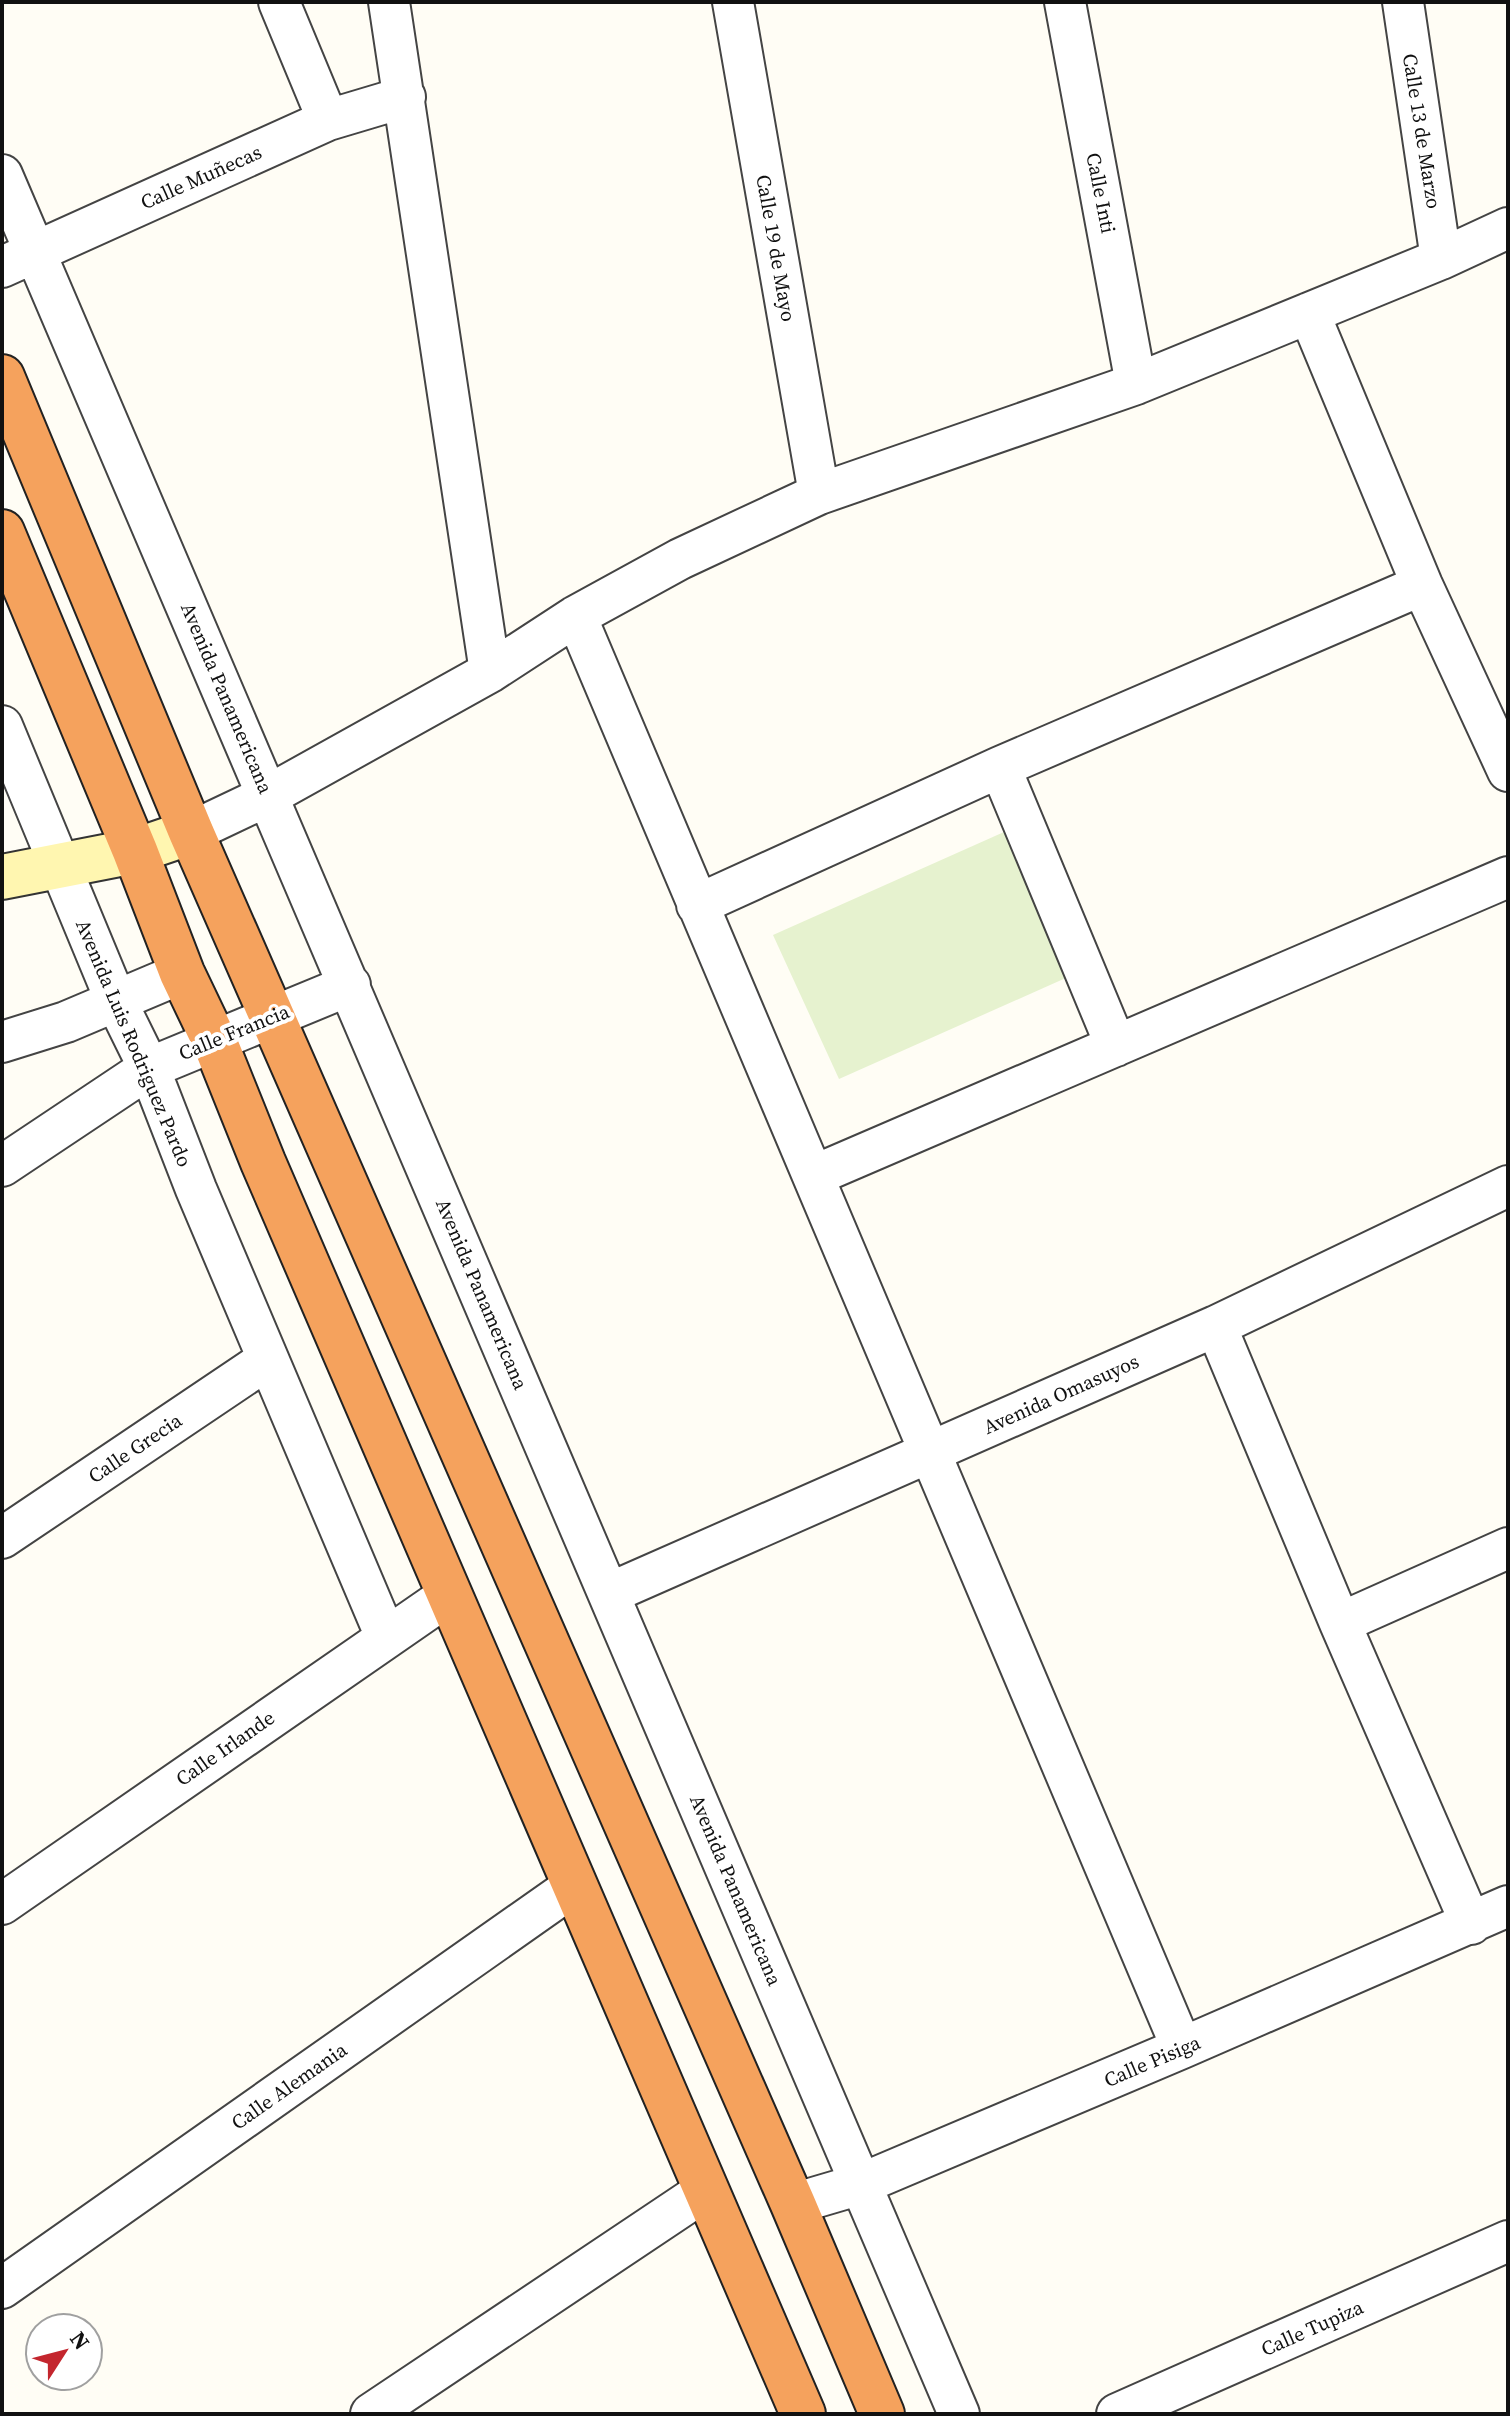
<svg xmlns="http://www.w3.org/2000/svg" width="1510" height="2416" font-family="'Source Serif 4',serif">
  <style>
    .pitch { fill: #e6f2cf }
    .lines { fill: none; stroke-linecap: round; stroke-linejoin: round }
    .street-casing { stroke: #444; stroke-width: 44 }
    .secondary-casing { stroke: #333; stroke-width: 48 }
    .highway-casing { stroke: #222; stroke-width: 48 }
    .street { stroke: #fff; stroke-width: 40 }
    .secondary { stroke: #fff6b0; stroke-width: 44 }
    .highway { stroke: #f5a25d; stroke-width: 44 }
    .labels { text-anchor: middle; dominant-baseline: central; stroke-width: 8; stroke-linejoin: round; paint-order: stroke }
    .street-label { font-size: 20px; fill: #111; stroke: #fff }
  </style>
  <rect width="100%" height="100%" fill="#fffdf5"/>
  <!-- pitch -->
  <path class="pitch" d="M1004 832 1068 977 839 1079 773 935Z"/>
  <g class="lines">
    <defs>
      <path id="street" d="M279 2 328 120
        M389 2 490 672
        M733 2 819 494
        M1065 2 1136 384
        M1403 2 1441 259
        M2 175 959 2414
        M2 267 328 120 405 97
        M1309 313 1422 585 1508 771
        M576 616 1182 2048
        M2 726 116 1001 149 1068 196 1189 386 1637
        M1000 767 1116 1046
        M191 832 269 795 490 672 576 616 680 559 819 494 1136 384 1441 259 1508 228
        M697 905 1000 767 1422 585
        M2 1042 66 1022 182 973
        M2 1166 149 1068 350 985
        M813 1176 1508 877
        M1216 1326 1340 1623 1471 1924
        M2 1538 268 1359
        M610 1593 1216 1326 1508 1186
        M1340 1623 1508 1548
        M2 1904 450 1594
        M793 2204 861 2184 1182 2048 1508 1906
        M2 2288 575 1885
        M371 2414 706 2190
        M1117 2414 1508 2241"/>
      <path id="secondary" d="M2 877 135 851 191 832"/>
      <path id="highway" d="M2 377 191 832 793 2204 882 2414
        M2 532 135 851 182 973 214 1040 263 1162 803 2414"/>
    </defs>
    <!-- street casing -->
    <use href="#street" class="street-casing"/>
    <!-- secondary casing -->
    <use href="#secondary" class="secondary-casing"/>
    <!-- highway casing -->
    <use href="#highway" class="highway-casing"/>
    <!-- street -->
    <use href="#street" class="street"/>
    <!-- secondary -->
    <use href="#secondary" class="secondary"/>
    <!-- highway -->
    <use href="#highway" class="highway"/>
  </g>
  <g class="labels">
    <!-- street labels -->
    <g class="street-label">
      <text transform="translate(1422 131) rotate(81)">Calle 13 de Marzo</text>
      <text transform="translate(201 177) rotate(-24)">Calle Muñecas</text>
      <text transform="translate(1101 193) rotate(79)">Calle Inti</text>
      <text transform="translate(776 248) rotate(80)">Calle 19 de Mayo</text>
      <text transform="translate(227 698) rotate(67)">Avenida Panamericana</text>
      <text transform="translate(234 1032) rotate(-22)">Calle Francia</text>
      <text transform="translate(134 1043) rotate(67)">Avenida Luis Rodriguez Pardo</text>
      <text transform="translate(482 1294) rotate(67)">Avenida Panamericana</text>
      <text transform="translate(1061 1394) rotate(-24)">Avenida Omasuyos</text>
      <text transform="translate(135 1448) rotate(-34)">Calle Grecia</text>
      <text transform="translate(225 1748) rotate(-35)">Calle Irlande</text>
      <text transform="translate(736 1890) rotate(67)">Avenida Panamericana</text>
      <text transform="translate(1152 2061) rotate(-23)">Calle Pisiga</text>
      <text transform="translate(289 2086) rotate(-35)">Calle Alemania</text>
      <text transform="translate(1312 2328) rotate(-24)">Calle Tupiza</text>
    </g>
  </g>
  <!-- border -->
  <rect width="1510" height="2416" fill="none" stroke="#111111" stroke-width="8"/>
  <!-- north arrow -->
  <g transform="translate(64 2352) rotate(54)"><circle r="38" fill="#ffffff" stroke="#a0a0a0" stroke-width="2"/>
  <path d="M0-6L14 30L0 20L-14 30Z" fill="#c4262e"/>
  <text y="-12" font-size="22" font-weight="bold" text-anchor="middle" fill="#111111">N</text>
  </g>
</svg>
